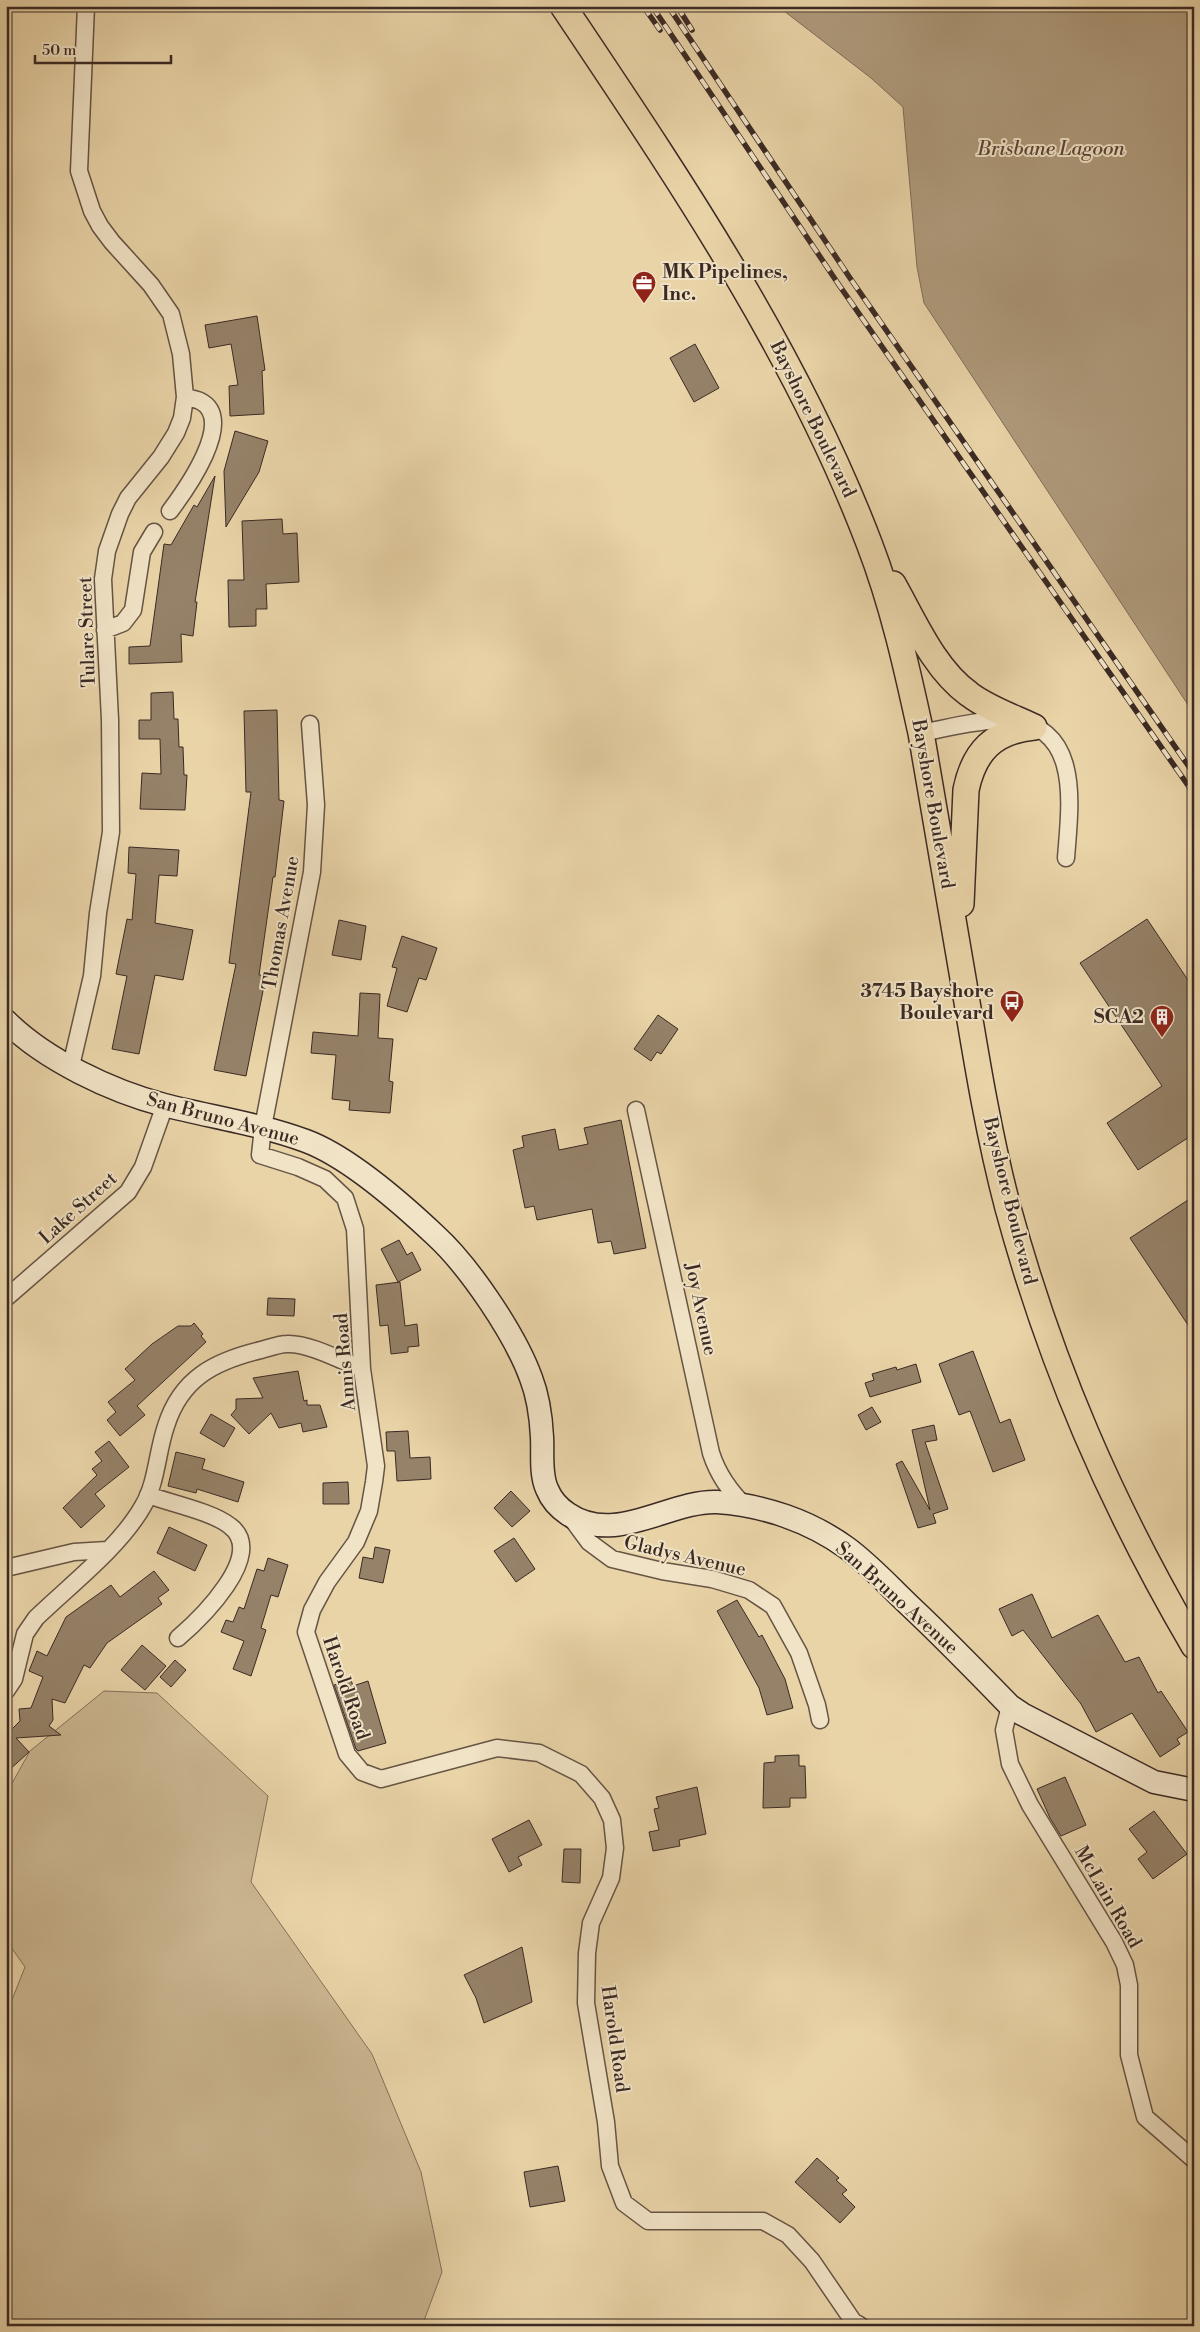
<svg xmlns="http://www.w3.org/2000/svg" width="1200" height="2332" font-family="'Libre Bodoni',serif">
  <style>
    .green { fill: #cbb792; stroke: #83705b }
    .water { fill: #ae9a7b; stroke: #806d58 }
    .building { fill: #958269; stroke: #3b2a24 }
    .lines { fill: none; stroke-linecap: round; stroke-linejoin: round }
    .street-casing { stroke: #665445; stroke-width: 19 }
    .secondary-casing { stroke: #3b2a24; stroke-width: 25 }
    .primary-casing { stroke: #3b2a24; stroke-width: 28 }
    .street { stroke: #f1e3c6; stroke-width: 16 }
    .secondary { stroke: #f1e3c6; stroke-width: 22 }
    .primary { stroke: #e9d4a8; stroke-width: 25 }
    .rail-casing { stroke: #3b2a24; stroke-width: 5.5 }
    .rail { stroke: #f1e3c6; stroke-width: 4; stroke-dasharray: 11; stroke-linecap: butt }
    .labels { text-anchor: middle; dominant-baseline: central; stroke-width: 4; stroke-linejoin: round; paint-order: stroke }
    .poi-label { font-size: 19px; font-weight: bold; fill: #3b2a24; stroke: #f1e3c6; text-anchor: end }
    .street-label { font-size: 19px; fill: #3b2a24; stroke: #f1e3c6 }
    .water-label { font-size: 20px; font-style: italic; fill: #58463a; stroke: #f1e3c6 }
  </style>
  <rect width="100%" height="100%" fill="#e9d4a8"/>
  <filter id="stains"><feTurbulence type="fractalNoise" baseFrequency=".004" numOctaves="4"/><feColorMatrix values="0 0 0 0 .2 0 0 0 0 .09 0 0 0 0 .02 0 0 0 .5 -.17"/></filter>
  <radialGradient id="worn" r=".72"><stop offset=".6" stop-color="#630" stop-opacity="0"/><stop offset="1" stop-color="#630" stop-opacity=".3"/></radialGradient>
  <!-- green -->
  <path class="green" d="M104 1691 157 1693 268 1796 251 1882 372 2054 421 2172 442 2272 422 2326H6V2015L25 1967 6 1940V1794L30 1751Z"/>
  <!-- water -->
  <path class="water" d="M763 6H1194V714L924 303 917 267 903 107 871 78 784 11Z"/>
  <!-- building -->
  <path class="building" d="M257 316 265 370 262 371 264 414 230 416 229 386 238 385 231 344 209 348 205 325Z
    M695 344 719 388 694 402 670 358Z
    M235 431 268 441 259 472 226 527 224 471Z
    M215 476 195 602H197L193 636 181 634 182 662 129 664V647L150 646 164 544 171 545 194 505 197 507Z
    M282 519 283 534 297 533 299 582 266 584 267 609H256V626L229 627 228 580H244L242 521Z
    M173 692 174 719H178L179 747H183L184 775H187L185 810 140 809 142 773 161 774 160 739H139V720H151V693Z
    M277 710 279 800 284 801 275 877H273L259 975 266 976 246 1076 214 1070 236 964 229 963 251 792H246L244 711Z
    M129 847 179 850 177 876 159 875 155 923 193 930 183 980 155 975 139 1054 112 1049 127 976 116 974 127 919 132 920 136 874 128 873Z
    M1147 919 1194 989V1134L1138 1170 1107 1123 1162 1086 1080 963Z
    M339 920 366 926 361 960 332 955Z
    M402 936 437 948 426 980 419 978 407 1012 387 1006 397 968 392 967Z
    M360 993 380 994 378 1038 393 1039 389 1081 393 1082 390 1113 349 1110 350 1101 332 1099 336 1055 311 1053 313 1032 358 1036Z
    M658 1015 678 1029 661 1054 657 1052 651 1061 634 1049Z
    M621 1120 646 1248 614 1254 611 1241 598 1243 592 1209 537 1220 534 1206 525 1208 513 1150 524 1147 522 1136 555 1129 559 1150 588 1144 584 1128Z
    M1194 1196V1334L1130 1238Z
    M399 1240 407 1255 412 1252 421 1270 398 1282 381 1249Z
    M400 1282 405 1326 417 1324 419 1346 408 1347V1352L391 1354 388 1325 380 1326 376 1285Z
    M268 1298 295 1299 294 1316 267 1315Z
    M194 1323 203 1334 201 1336 206 1342 137 1406 145 1415 120 1436 107 1420 116 1412 108 1402 135 1380 125 1369 152 1344 178 1326H191Z
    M973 1351 1000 1423 1010 1419 1025 1460 993 1472 970 1411 959 1415 939 1364Z
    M916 1364 921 1382 870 1397 865 1383 874 1380 872 1374 896 1367 897 1370Z
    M298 1371 304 1401 307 1400V1405H320L327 1427 303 1432 301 1423 279 1428 271 1413 249 1434 231 1415 236 1409V1399L263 1398 253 1378Z
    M872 1407 881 1422 866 1430 858 1415Z
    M211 1414 235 1428 224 1447 200 1433Z
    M934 1425 937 1440 925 1442 948 1509 933 1514 936 1523 918 1528 896 1464 902 1461 930 1510 912 1430Z
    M408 1431 410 1458 430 1457 431 1479 397 1481 395 1451H387L386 1432Z
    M109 1441 129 1467 95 1494 105 1506 81 1528 63 1508 97 1475 92 1469 102 1461 95 1452Z
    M176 1452 205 1459 202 1469 244 1482 238 1502 197 1489 196 1493 168 1486Z
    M348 1482 349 1504H323V1483Z
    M511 1491 530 1511 512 1527 494 1508Z
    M169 1527 207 1545 195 1571 157 1553Z
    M514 1538 535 1569 516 1582 494 1551Z
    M375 1547 390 1550 383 1583 359 1578 363 1557 373 1559Z
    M268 1558 288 1565 278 1597 271 1595 261 1628 266 1630 251 1676 233 1669 244 1641 221 1632 226 1620 233 1622 239 1607 244 1609 257 1569 264 1571Z
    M154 1571 169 1590 158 1598 162 1604 107 1643 90 1668 84 1665 65 1703 52 1699 53 1720 49 1726 61 1735 16 1738 29 1752 6 1773V1728L10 1731 20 1721 19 1709 31 1708 43 1677 29 1671 37 1651 47 1656 66 1617 111 1585 120 1597Z
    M1032 1594 1052 1638 1098 1615 1125 1662 1139 1657 1158 1693 1161 1691 1188 1732 1177 1739 1180 1744 1160 1757 1132 1713 1096 1732 1081 1704 1023 1630 1012 1636 999 1609Z
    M737 1600 759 1637 762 1635 785 1679 793 1708 767 1715 759 1688 717 1611Z
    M142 1645 166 1666 145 1690 121 1670Z
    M175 1660 186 1670 171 1687 160 1677Z
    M351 1680 353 1686 368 1681 386 1743 358 1751 356 1749 334 1685Z
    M799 1755V1766H805L806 1798H790V1807L763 1808 764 1763 775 1762V1756Z
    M1065 1777 1086 1825 1061 1836 1050 1818 1037 1789Z
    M697 1787 706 1834 679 1840 680 1846 653 1851 649 1832 659 1830 654 1809 659 1808 656 1797Z
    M1154 1811 1187 1854 1153 1879 1138 1859 1147 1852 1129 1829Z
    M529 1820 542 1845 518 1857 522 1865 509 1872 492 1839Z
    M564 1849H581L580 1883 562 1882Z
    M522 1947 532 2002 484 2023 476 1998 464 1975Z
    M817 2158 839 2178 836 2180 847 2190 842 2194 855 2207 840 2223 795 2182Z
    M558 2166 565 2201 530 2207 524 2172Z"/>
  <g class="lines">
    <defs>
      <path id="street" d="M170 511C185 491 237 419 200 401 196 399 189 398 185 397
        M105 630 123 623 133 610 142 552 154 532
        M310 724 316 805 312 872 263 1127 260 1155 298 1167 325 1179 345 1198 355 1229 362 1369 376 1466 374 1482 369 1511 356 1542 327 1582 312 1610 306 1632 347 1754 362 1772 381 1779 497 1748 539 1753 581 1774 602 1798 612 1820 615 1848 611 1878 591 1923 587 1953 586 2003 606 2122 610 2166 624 2203 648 2221H763L788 2235 812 2261 853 2321 861 2326
        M921 733C948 728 977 720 1004 720 1083 723 1070 804 1066 858
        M71 1066 92 976 98 913 111 832 110 720 103 579 107 551 120 514 128 498 161 457 176 433 182 418 185 397 181 354 171 314 151 285 112 242 100 226 92 211 79 171 86 6
        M636 1110 711 1453C718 1475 730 1492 747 1508
        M6 1298 128 1192 143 1167 165 1105
        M148 1495C170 1503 213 1512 230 1526 268 1554 199 1620 178 1638
        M569 1515 589 1542 612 1559 662 1571 712 1579 749 1590 773 1606 799 1653 817 1705 820 1720
        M6 1568 74 1552 107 1550
        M6 1691 14 1679 25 1634 36 1618C70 1585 120 1547 143 1506 157 1482 157 1452 166 1426 181 1378 215 1361 261 1350 269 1348 279 1344 287 1344 309 1343 342 1361 362 1369
        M1010 1706 1004 1730 1010 1764 1030 1805 1114 1942 1125 1965 1129 1985V2055L1145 2117 1192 2158"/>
      <path id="secondary" d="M6 1021C45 1060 111 1091 164 1105 211 1117 260 1124 306 1141 349 1157 401 1203 435 1235 469 1266 515 1334 531 1378 538 1396 541 1417 542 1437 543 1453 540 1474 547 1489 551 1499 559 1508 568 1514 615 1546 670 1500 717 1502 763 1505 810 1521 847 1548 870 1565 890 1587 911 1607 945 1639 977 1672 1010 1706L1022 1714 1154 1782 1194 1790"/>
      <path id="primary" d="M563 6C678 178 795 349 869 543 893 605 907 669 921 733 936 819 950 905 965 990 977 1063 989 1136 1008 1208 1051 1366 1111 1504 1194 1646
        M893 584C914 621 934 669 969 694 987 708 1013 717 1034 727
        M961 904 966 790C974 751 994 731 1034 727"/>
    </defs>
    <!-- street casing -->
    <use href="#street" class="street-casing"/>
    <!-- secondary casing -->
    <use href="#secondary" class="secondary-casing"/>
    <!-- primary casing -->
    <use href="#primary" class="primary-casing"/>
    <!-- street -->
    <use href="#street" class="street"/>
    <!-- secondary -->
    <use href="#secondary" class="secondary"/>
    <!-- primary -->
    <use href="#primary" class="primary"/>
    <defs>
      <path id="rail" d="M643 6 660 30
        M652 6 839 285 1194 794
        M668 6 850 278 1194 774
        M677 6 692 30"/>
    </defs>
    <!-- rail casing -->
    <use href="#rail" class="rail-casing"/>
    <!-- rail -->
    <use href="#rail" class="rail"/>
  </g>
  <!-- icons -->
  <defs>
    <symbol id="office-pin" viewBox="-11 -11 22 30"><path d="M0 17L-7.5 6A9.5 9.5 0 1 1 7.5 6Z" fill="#8f2418" stroke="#f1e3c6"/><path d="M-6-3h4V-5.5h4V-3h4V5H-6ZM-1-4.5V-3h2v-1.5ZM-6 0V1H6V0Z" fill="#fff"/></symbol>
    <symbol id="bus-pin" viewBox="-11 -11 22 30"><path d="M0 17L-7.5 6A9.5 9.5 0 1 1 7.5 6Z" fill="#8f2418" stroke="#f1e3c6"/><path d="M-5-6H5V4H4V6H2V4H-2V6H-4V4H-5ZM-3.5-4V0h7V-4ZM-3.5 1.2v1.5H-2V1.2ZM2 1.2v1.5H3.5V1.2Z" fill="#fff"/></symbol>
    <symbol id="building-pin" viewBox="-11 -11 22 30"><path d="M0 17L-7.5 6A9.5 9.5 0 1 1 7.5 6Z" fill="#8f2418" stroke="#f1e3c6"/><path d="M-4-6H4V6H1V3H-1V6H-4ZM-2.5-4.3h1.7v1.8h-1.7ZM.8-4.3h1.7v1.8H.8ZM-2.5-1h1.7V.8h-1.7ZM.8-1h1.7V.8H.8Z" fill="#fff"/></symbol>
  </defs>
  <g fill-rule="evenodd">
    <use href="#office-pin" x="630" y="269" width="28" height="38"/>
    <use href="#bus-pin" x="998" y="988" width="28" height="38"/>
    <use href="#building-pin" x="1148" y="1003" width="28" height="38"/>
  </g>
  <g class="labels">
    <!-- poi labels -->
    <g class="poi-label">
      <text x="662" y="272" text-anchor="start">MK Pipelines,<tspan x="662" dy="22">Inc.</tspan></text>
      <text x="994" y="991">3745 Bayshore<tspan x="994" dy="22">Boulevard</tspan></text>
      <text x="1144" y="1017">SCA2</text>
    </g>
    <!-- street labels -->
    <g class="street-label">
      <text transform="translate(813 419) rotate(64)">Bayshore Boulevard</text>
      <text transform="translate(87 632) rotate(-92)">Tulare Street</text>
      <text transform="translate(933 804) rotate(80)">Bayshore Boulevard</text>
      <text transform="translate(281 923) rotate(-80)">Thomas Avenue</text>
      <text transform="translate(223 1119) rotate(15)">San Bruno Avenue</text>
      <text transform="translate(1010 1201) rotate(76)">Bayshore Boulevard</text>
      <text transform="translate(78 1208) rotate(-42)">Lake Street</text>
      <text transform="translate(701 1309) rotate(78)">Joy Avenue</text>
      <text transform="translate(345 1362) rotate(-95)">Annis Road</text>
      <text transform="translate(685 1556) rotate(13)">Gladys Avenue</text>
      <text transform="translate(897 1598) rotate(42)">San Bruno Avenue</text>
      <text transform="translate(346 1688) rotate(71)">Harold Road</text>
      <text transform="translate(1108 1897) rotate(60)">McLain Road</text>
      <text transform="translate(615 2039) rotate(82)">Harold Road</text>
    </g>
    <!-- water labels -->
    <g class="water-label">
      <text x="1051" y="149">Brisbane Lagoon</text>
    </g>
  </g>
  <!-- margin -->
  <rect width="1200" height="2332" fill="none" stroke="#e9d4a8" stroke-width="25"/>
  <rect x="8" y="8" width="1185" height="2317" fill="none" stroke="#3b2a24" stroke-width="2.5"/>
  <rect x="12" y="12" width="1175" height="2307" fill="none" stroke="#3b2a24"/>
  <!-- scale -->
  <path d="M35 55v8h136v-8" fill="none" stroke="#3b2a24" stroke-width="2.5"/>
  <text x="42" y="55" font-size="15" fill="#3b2a24" stroke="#f1e3c6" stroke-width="4" paint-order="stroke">50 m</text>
  <rect width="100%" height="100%" filter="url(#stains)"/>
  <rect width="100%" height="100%" fill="url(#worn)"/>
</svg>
